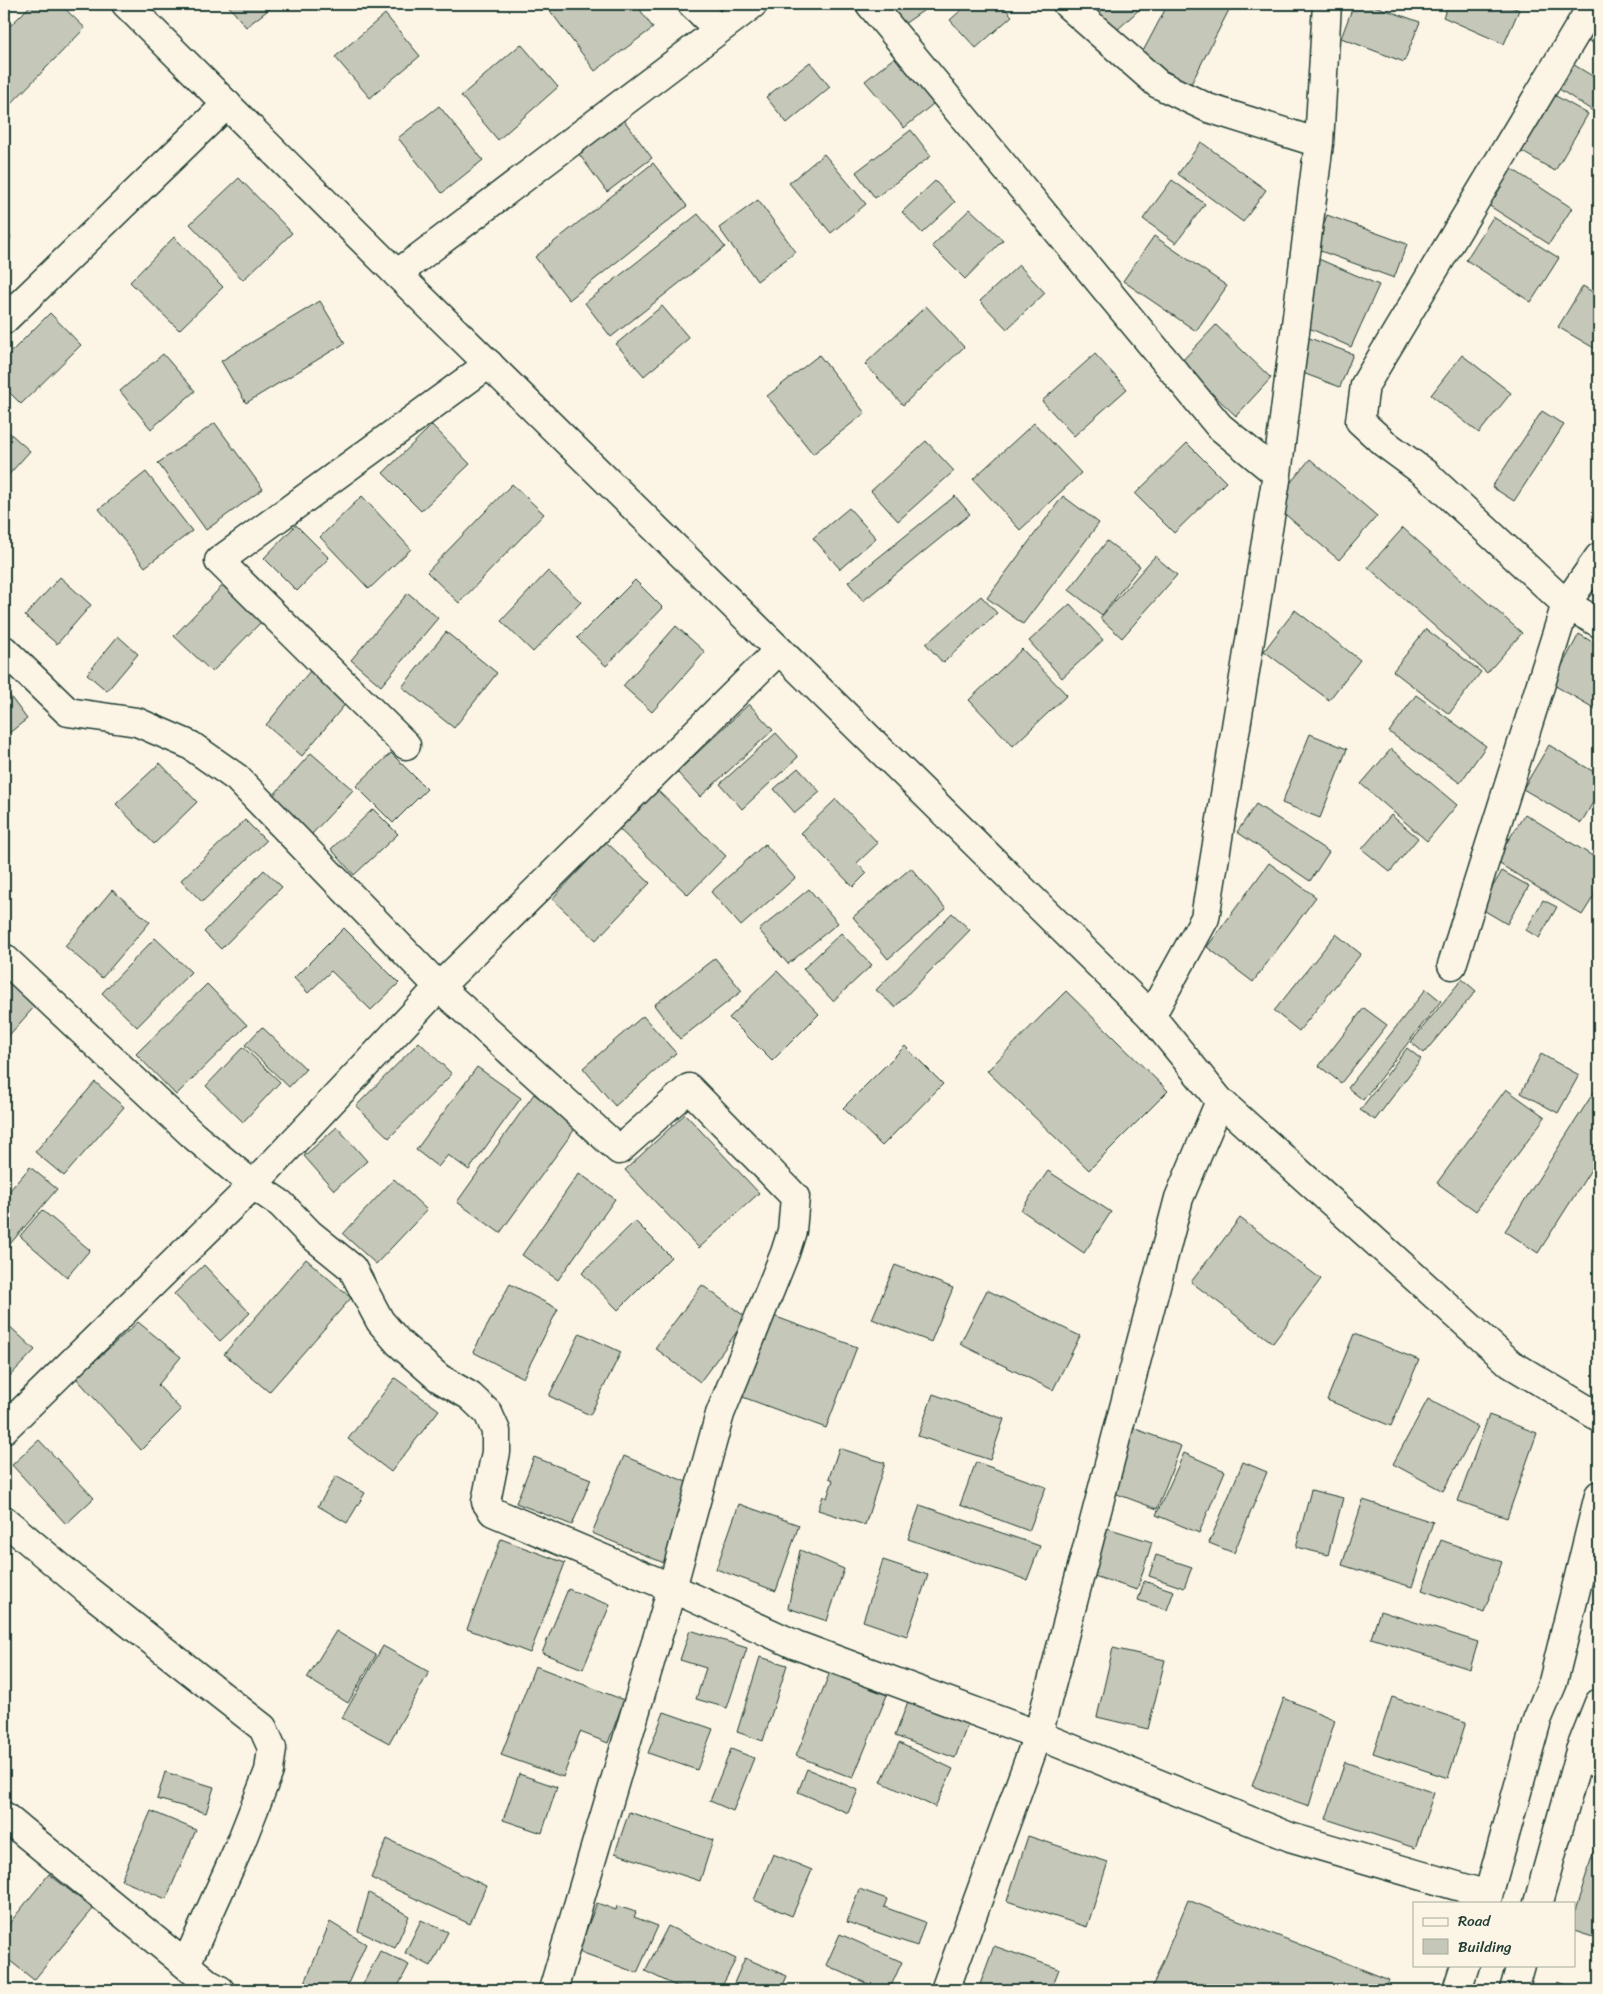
<svg xmlns="http://www.w3.org/2000/svg" width="1603" height="1994" font-family="Sriracha,sans-serif">
  <style>
    .building { fill: #c5c7b9; stroke: #1f3d34 }
    .lines { fill: none; stroke-linecap: round; stroke-linejoin: round }
    .minor-casing { stroke: #1f3d34; stroke-width: 31 }
    .tertiary-casing { stroke: #1f3d34; stroke-width: 31 }
    .trunk-casing { stroke: #1f3d34; stroke-width: 31 }
    .minor { stroke: #fcf5e5; stroke-width: 28 }
    .tertiary { stroke: #fcf5e5; stroke-width: 28 }
    .trunk { stroke: #fcf5e5; stroke-width: 28 }
  </style>
  <rect width="100%" height="100%" fill="#fcf5e5"/>
  <filter id="ink" filterUnits="userSpaceOnUse"><feTurbulence type="fractalNoise" baseFrequency=".02" numOctaves="2"/><feDisplacementMap in="SourceGraphic" scale="10" xChannelSelector="R" yChannelSelector="G"/><feConvolveMatrix kernelMatrix="1 2 1 2 8 2 1 2 1" color-interpolation-filters="sRGB"/></filter>
  <g filter="url(#ink)">
    <!-- building -->
    <path class="building" d="M32 4H60L85 28 4 111V32Z
      M227 4H276L246 27Z
      M545 4H636L653 28 595 71Z
      M885 4H933L901 26Z
      M968 4H1001L1012 16 976 48 950 20Z
      M1105 4H1145L1115 32 1097 12Z
      M1168 4H1232L1191 84 1140 57Z
      M1354 4H1369L1420 22 1404 62 1341 38Z
      M1449 4H1505L1519 10 1504 44 1443 17Z
      M385 14 420 56 370 98 335 57Z
      M1599 16V47L1585 38Z
      M521 44 558 87 498 140 461 96Z
      M900 53 939 99 904 128 865 81Z
      M810 62 830 87 787 123 766 97Z
      M1571 63 1599 80V115L1556 87Z
      M1547 91 1588 114 1555 171 1514 147Z
      M439 106 483 160 442 193 398 138Z
      M618 112 652 158 607 192 573 146Z
      M911 130 931 156 875 198 856 172Z
      M1201 142 1266 190 1243 222 1178 174Z
      M824 154 866 204 831 233 789 183Z
      M653 163 687 206 569 300 535 257Z
      M1509 167 1572 208 1549 244 1485 203Z
      M239 178 292 233 243 280 190 224Z
      M1172 180 1205 204 1176 243 1143 219Z
      M935 181 955 202 922 233 902 212Z
      M758 200 796 252 757 281 719 228Z
      M970 209 1003 240 965 279 932 246Z
      M698 214 725 247 611 337 585 303Z
      M1327 215 1407 244 1394 278 1315 249Z
      M1493 217 1559 258 1531 302 1466 260Z
      M4 230 11 237 4 245Z
      M1154 236 1227 286 1196 331 1123 281Z
      M174 237 223 287 179 330 130 282Z
      M1314 257 1379 285 1351 347 1287 318Z
      M1019 265 1045 293 1007 329 980 301Z
      M1583 286 1599 296V351L1558 327Z
      M320 301 345 343 246 403 221 361Z
      M662 306 689 338 644 376 616 344Z
      M926 306 964 347 903 405 865 364Z
      M50 313 81 345 21 404 4 387V359Z
      M1216 325 1271 378 1236 416 1180 363Z
      M1304 336 1353 354 1340 387 1292 369Z
      M163 354 195 391 151 429 120 391Z
      M1095 354 1127 389 1074 436 1042 401Z
      M819 355 865 413 813 454 767 396Z
      M1462 355 1511 393 1479 433 1431 395Z
      M1542 411 1564 425 1514 501 1492 487Z
      M215 423 263 489 206 530 158 463Z
      M1034 423 1081 473 1020 530 973 479Z
      M432 425 470 464 421 511 383 473Z
      M4 428 30 451 4 480Z
      M926 441 954 471 898 521 871 491Z
      M1187 443 1226 482 1174 533 1135 494Z
      M1310 459 1377 516 1339 560 1273 504Z
      M146 472 192 531 145 567 99 509Z
      M512 484 544 514 459 603 427 572Z
      M362 496 411 549 369 589 320 537Z
      M955 496 970 514 863 601 848 582Z
      M1063 496 1099 523 1023 624 987 598Z
      M849 508 876 538 840 569 813 538Z
      M296 525 329 558 297 591 264 558Z
      M1403 528 1522 633 1487 673 1368 567Z
      M1107 541 1140 566 1102 615 1069 590Z
      M1155 556 1177 575 1122 638 1100 618Z
      M548 571 581 602 533 652 501 621Z
      M60 577 91 605 57 644 25 616Z
      M635 580 663 608 606 666 577 638Z
      M227 581 265 618 212 672 174 636Z
      M408 593 438 618 381 686 351 660Z
      M981 596 997 613 943 663 926 644Z
      M1070 604 1103 640 1062 678 1029 641Z
      M1295 610 1360 660 1329 700 1264 651Z
      M676 626 705 652 652 712 623 686Z
      M1426 629 1481 672 1449 714 1393 671Z
      M446 632 497 673 454 728 402 687Z
      M1579 634 1599 646V711L1552 684Z
      M118 636 138 654 107 691 87 674Z
      M1022 649 1067 695 1013 746 969 700Z
      M310 671 347 702 302 756 266 725Z
      M4 688 27 719 4 737Z
      M1416 695 1486 746 1460 783 1389 732Z
      M749 704 773 730 700 797 677 772Z
      M776 733 798 757 742 809 720 784Z
      M1310 734 1347 749 1320 818 1282 803Z
      M1549 745 1599 775V792L1581 823 1523 789Z
      M1391 749 1457 805 1427 841 1361 784Z
      M311 753 353 790 311 835 271 798Z
      M391 753 427 789 393 823 356 786Z
      M160 763 197 802 154 844 116 804Z
      M798 768 820 792 795 813 774 789Z
      M656 789 726 856 688 895 618 828Z
      M836 799 878 843 857 863 867 873 853 887 801 833Z
      M1256 804 1329 852 1310 881 1237 832Z
      M373 809 398 834 354 875 331 849Z
      M1525 814 1599 860V888L1582 915 1495 861Z
      M1391 815 1418 838 1390 872 1362 849Z
      M245 820 266 841 202 902 181 880Z
      M606 842 650 883 596 940 552 899Z
      M765 844 795 878 741 926 711 892Z
      M1269 863 1316 897 1253 982 1207 947Z
      M911 868 946 909 888 959 853 917Z
      M264 870 282 887 221 949 204 932Z
      M1502 871 1529 886 1507 924 1480 908Z
      M809 889 838 923 788 964 759 930Z
      M112 890 150 922 102 978 65 946Z
      M1543 900 1557 907 1539 938 1526 930Z
      M952 913 970 930 895 1007 876 990Z
      M344 928 399 983 371 1010 331 971 308 993 294 978Z
      M841 933 872 965 833 1001 803 969Z
      M1336 934 1361 954 1299 1031 1274 1011Z
      M155 938 191 972 137 1027 102 993Z
      M715 958 742 991 680 1039 654 1005Z
      M777 971 819 1014 772 1061 729 1018Z
      M4 978 35 1006 4 1041Z
      M1462 979 1476 991 1424 1053 1411 1042Z
      M207 984 247 1025 176 1095 136 1054Z
      M1426 989 1441 1001 1363 1100 1348 1088Z
      M1066 991 1168 1091 1089 1170 987 1071Z
      M1364 1008 1387 1025 1341 1083 1319 1066Z
      M643 1016 676 1053 615 1106 583 1068Z
      M262 1027 306 1069 289 1087 245 1045Z
      M419 1042 452 1074 389 1138 356 1106Z
      M905 1046 943 1084 882 1146 843 1108Z
      M243 1047 280 1082 243 1122 206 1086Z
      M1407 1048 1421 1059 1375 1120 1360 1110Z
      M1541 1054 1579 1075 1558 1113 1521 1093Z
      M477 1067 521 1098 469 1170 448 1155 438 1167 416 1150Z
      M95 1082 124 1107 64 1176 35 1152Z
      M1599 1084V1157L1538 1253 1505 1231Z
      M1506 1089 1545 1117 1476 1211 1437 1183Z
      M534 1094 577 1126 500 1233 457 1202Z
      M685 1114 759 1193 699 1248 625 1170Z
      M337 1127 367 1161 334 1190 304 1156Z
      M30 1167 57 1189 4 1251V1197Z
      M1048 1171 1111 1212 1084 1253 1021 1210Z
      M579 1173 615 1199 558 1280 522 1255Z
      M394 1179 427 1210 376 1264 343 1234Z
      M42 1210 90 1250 67 1277 20 1236Z
      M1240 1218 1321 1279 1273 1343 1191 1282Z
      M635 1221 671 1257 618 1310 582 1273Z
      M306 1259 351 1298 269 1392 224 1354Z
      M204 1265 250 1313 220 1341 174 1294Z
      M895 1265 953 1288 931 1342 872 1319Z
      M510 1284 558 1309 523 1378 473 1352Z
      M702 1285 747 1318 700 1382 655 1348Z
      M987 1290 1080 1336 1053 1390 960 1344Z
      M771 1315 857 1347 826 1428 740 1396Z
      M4 1321 35 1350 4 1382Z
      M138 1322 181 1357 158 1385 181 1410 141 1450 76 1378Z
      M580 1333 621 1352 590 1415 549 1396Z
      M1354 1334 1419 1360 1391 1426 1327 1400Z
      M395 1378 439 1410 391 1472 348 1439Z
      M933 1394 1004 1419 990 1460 918 1436Z
      M1428 1399 1478 1427 1443 1491 1393 1464Z
      M1489 1415 1537 1433 1507 1518 1458 1501Z
      M1133 1428 1181 1446 1157 1509 1109 1491Z
      M39 1440 94 1498 66 1524 12 1465Z
      M839 1448 885 1463 865 1525 818 1510 823 1496 827 1498 833 1480 829 1478Z
      M1184 1453 1225 1471 1199 1533 1156 1515Z
      M624 1456 696 1486 664 1563 592 1533Z
      M534 1457 591 1479 572 1525 516 1503Z
      M976 1462 1046 1487 1029 1531 960 1505Z
      M1243 1462 1267 1472 1234 1553 1209 1543Z
      M336 1476 365 1493 347 1523 318 1506Z
      M1311 1490 1343 1498 1328 1555 1296 1547Z
      M1363 1500 1433 1522 1412 1587 1342 1565Z
      M739 1504 799 1525 776 1591 716 1569Z
      M920 1505 1040 1546 1027 1580 908 1539Z
      M1104 1527 1152 1542 1137 1590 1088 1574Z
      M501 1539 565 1563 530 1653 467 1629Z
      M1441 1540 1502 1562 1484 1612 1422 1590Z
      M800 1550 844 1569 827 1621 788 1608Z
      M1156 1555 1192 1567 1184 1588 1149 1576Z
      M883 1560 928 1575 907 1636 863 1621Z
      M1144 1581 1174 1591 1167 1610 1138 1600Z
      M568 1589 610 1605 583 1669 542 1653Z
      M1380 1611 1478 1642 1470 1669 1371 1638Z
      M690 1630 747 1648 727 1708 696 1699 706 1668 680 1660Z
      M336 1631 376 1655 348 1703 307 1678Z
      M383 1646 429 1672 389 1743 342 1718Z
      M1113 1648 1165 1660 1148 1729 1097 1717Z
      M760 1657 787 1665 763 1741 737 1732Z
      M535 1666 624 1700 608 1743 580 1732 563 1777 501 1755Z
      M830 1672 887 1695 853 1778 796 1756Z
      M910 1696 970 1718 955 1758 895 1736Z
      M1392 1697 1466 1722 1448 1778 1373 1753Z
      M1284 1698 1335 1720 1309 1806 1252 1786Z
      M664 1712 713 1729 697 1770 648 1753Z
      M899 1743 953 1769 935 1807 881 1782Z
      M731 1749 754 1758 733 1811 710 1801Z
      M1345 1762 1434 1793 1415 1848 1326 1819Z
      M807 1769 858 1790 848 1813 798 1792Z
      M165 1772 214 1787 206 1813 157 1799Z
      M519 1774 557 1787 542 1833 503 1820Z
      M151 1811 196 1830 166 1899 121 1880Z
      M629 1812 713 1840 700 1881 615 1853Z
      M1599 1834V1939L1574 1931V1914Z
      M1028 1836 1108 1862 1087 1927 1007 1901Z
      M387 1839 486 1886 470 1924 371 1878Z
      M773 1854 812 1870 792 1916 754 1900Z
      M49 1874 93 1909 34 1980 4 1956V1930Z
      M859 1889 887 1899 884 1907 925 1922 917 1946 847 1922Z
      M369 1893 409 1916 395 1948 358 1931Z
      M1188 1900 1389 1980 1385 1990H1151Z
      M597 1903 616 1910 617 1906 636 1912 634 1917 658 1926 637 1973 578 1951Z
      M421 1920 448 1932 431 1966 405 1953Z
      M330 1922 366 1944 345 1990H302Z
      M668 1926 736 1959 720 1990H684L645 1971Z
      M840 1934 902 1962 889 1990H881L826 1965Z
      M994 1946 1059 1969 1051 1990H978Z
      M380 1951 409 1965 396 1990H360Z
      M745 1958 787 1976 781 1990H731Z
      M1557 1982 1579 1990H1554Z"/>
    <g class="lines">
      <defs>
        <path id="minor" d="M692 4 718 29
          M870 4 1219 426 1277 474
          M1067 4 1158 84 1208 108 1319 143
          M397 274 753 4
          M4 320 227 104
          M1599 557 1566 604 1599 623
          M4 650 68 712 137 722 190 745 237 778 439 987 619 1150 689 1088 795 1197 792 1231 785 1253 720 1414 672 1588 553 1990
          M406 745 219 561 489 364
          M4 958 194 1136 253 1185 281 1204 309 1233 352 1268 380 1321 399 1343 439 1378 470 1396 488 1413 496 1431V1452L486 1502 493 1512 672 1588 796 1645 1038 1735 1290 1837 1488 1895
          M1452 965 1566 604 1426 474 1384 443 1360 421 1365 385 1593 4
          M1151 1016 1205 918 1277 474 1319 143 1327 4
          M4 1429 253 1185 439 987 779 650
          M4 1520 86 1589 263 1728 272 1748 269 1771 239 1847 186 1964
          M1580 1751 1599 1765
          M4 1816 209 1984 220 1990
          M945 1990 1038 1735 1179 1198 1220 1101"/>
        <path id="tertiary" d="M126 4 397 274 1151 1016 1220 1101 1511 1364 1599 1417"/>
        <path id="trunk" d="M1486 1903 1537 1720 1553 1682 1599 1495
          M1538 1903 1580 1751 1599 1703
          M1457 1990 1465 1965
          M1514 1990 1521 1965"/>
      </defs>
      <!-- minor casing -->
      <use href="#minor" class="minor-casing"/>
      <!-- tertiary casing -->
      <use href="#tertiary" class="tertiary-casing"/>
      <!-- trunk casing -->
      <use href="#trunk" class="trunk-casing"/>
      <!-- minor -->
      <use href="#minor" class="minor"/>
      <!-- tertiary -->
      <use href="#tertiary" class="tertiary"/>
      <!-- trunk -->
      <use href="#trunk" class="trunk"/>
    </g>
  </g>
  <!-- margin -->
  <rect width="1603" height="1994" fill="none" stroke="#fcf5e5" stroke-width="20"/>
  <rect x="10" y="10" width="1583" height="1974" fill="none" stroke="#1f3d34" stroke-width="2" filter="url(#ink)"/>
  <!-- legend -->
  <rect x="1413" y="1902" width="162" height="65" fill="#fcf5e5" stroke="#a4ab9e"/>
  <rect x="1423" y="1918" width="25" height="8" fill="#fcf5e5" stroke="#a4ab9e"/>
  <text x="1458" y="1926" font-size="15" fill="#1f3d34">Road</text>
  <rect x="1423" y="1939" width="25" height="15" fill="#c5c7b9" stroke="#a4ab9e"/>
  <text x="1458" y="1952" font-size="15" fill="#1f3d34">Building</text>
</svg>
